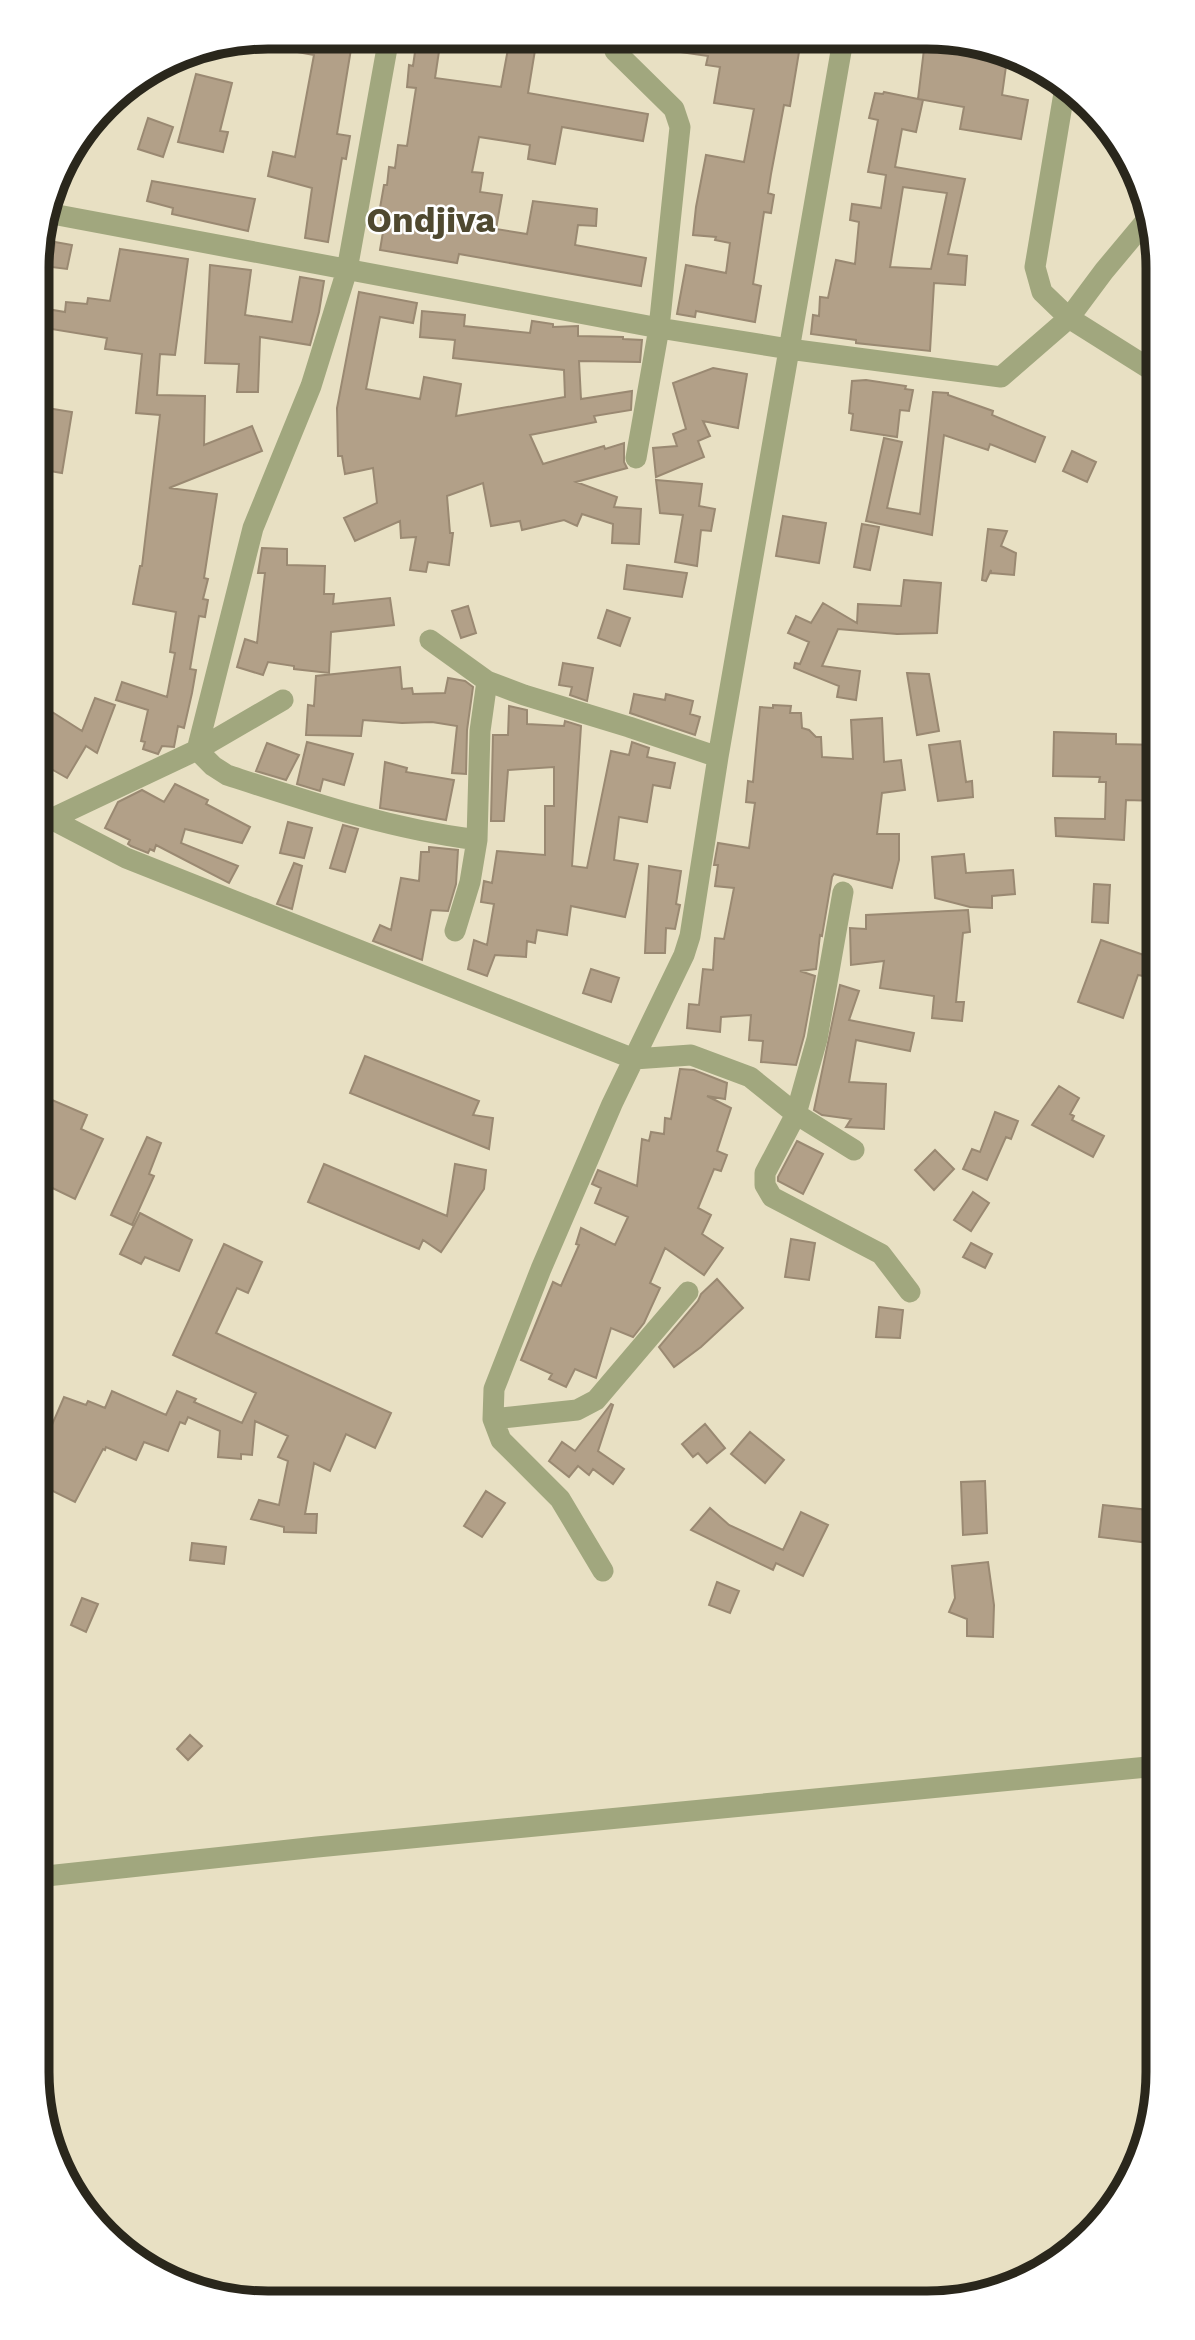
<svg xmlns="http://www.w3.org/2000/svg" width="1195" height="2340" font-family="'Work Sans',sans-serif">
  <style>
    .building { fill: #b2a088; stroke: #9a8972; stroke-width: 2; fill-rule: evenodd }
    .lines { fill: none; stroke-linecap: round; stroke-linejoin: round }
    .minor { stroke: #a1a77e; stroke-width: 21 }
    .labels { text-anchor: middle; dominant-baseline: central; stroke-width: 5; stroke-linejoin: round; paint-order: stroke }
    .town-label { font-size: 35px; font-weight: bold; fill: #4f4930; stroke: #fff }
    .rim { fill: none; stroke: #2a271c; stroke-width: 9 }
  </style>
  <rect width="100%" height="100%" fill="#e8e0c3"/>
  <!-- building -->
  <path class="building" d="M268 37H353L337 134 350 136 346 159 342 158 328 242 305 238 312 188 268 176 273 152 295 157 314 55 258 45V39Z
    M417 38H441L435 78 501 87 510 38H537L528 93 648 114 643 141 562 127 555 164 528 159 530 145 479 137 472 172 483 173 480 192 502 195 496 229 527 234 533 201 597 209 596 226 578 225 575 245 646 258 641 286 459 254 457 263 380 250 385 220H381L382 209 380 208 384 185H387L389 167 395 168 398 145 407 146 416 88 407 87 409 65 413 66Z
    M660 39 801 40 790 106 784 105 771 174 768 193 774 195 771 213 764 212 753 284 761 286 755 322 696 311 695 317 677 314 686 265 726 273 730 243 715 240 716 237 693 235 696 207 706 155 744 162 754 109 714 103 720 67 706 65 708 56 659 49Z
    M925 41H971L1007 59 1002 95 1028 100 1021 139 960 129 964 107 918 99Z
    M196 74 232 83 220 131 228 132 223 152 178 142Z
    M884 92 923 100 916 132 902 129 895 167 965 179 948 254 967 256 965 285 934 283 930 351 856 343V340L811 334 813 315 819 316 820 297 828 298 836 260 855 264 859 222 850 220 852 204 881 208 886 175 868 172 878 120 869 118 875 93 883 94ZM903 187 947 193 931 269 890 267Z
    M148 118 173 127 163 157 138 149Z
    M152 181 255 199 248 231 172 214 173 208 147 201Z
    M55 242 72 245 67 269 51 267Z
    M120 249 188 259 175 355 160 354 157 395 205 396 204 445 252 426 262 451 169 488 217 494 204 578 208 579 203 599 208 600 205 617 199 616 190 669 196 670 192 693 184 728 178 726 174 747 162 746 158 754 143 749 145 742 141 741 148 710 116 700 122 682 167 697 175 653 170 652 176 612 133 604 140 566H142L160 415 136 413 142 354 105 349 107 338 39 327 41 308 65 312 66 302 87 304 88 298 110 301Z
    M210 265 251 270 245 315 292 322 300 277 324 281 319 312 310 345 260 337 258 392H237L239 364 205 363Z
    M359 292 417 303 413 323 380 317 366 389 420 399 424 377 461 384 456 416 565 397 564 370 453 358 455 340 420 337 422 311 465 315 464 326 530 333 532 321 553 324V327L578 326V336L623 337V339L642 340 640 362 579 361 581 399 632 391 631 410 594 416 596 422 530 435 543 464 604 446 605 449 624 443V462L627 468 576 482 617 497 614 507 641 509 639 544 612 543 613 524 582 514 577 526 564 520 522 530 520 521 491 526 483 483 447 496 450 533H453L449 565 428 562 426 572 410 570 416 537 401 538 400 521 355 541 344 518 377 503 373 468 345 474 342 456H338L337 408Z
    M713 368 747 374 738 428 703 421 710 436 698 441 704 457 656 477 653 448 677 446 673 434 686 429 673 383Z
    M866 380 906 386 905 389 913 390 909 411 900 410 897 437 851 430 853 414 849 413 852 381Z
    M933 392 948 393V395L993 411 992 415 1045 437 1035 462 990 444 988 450 944 435 932 535 866 521 884 438 902 442 887 508 920 514Z
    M41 407 72 412 62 473 38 469V423Z
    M1072 451 1096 462 1087 482 1063 471Z
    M656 480 702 484 699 506 715 509 711 531 701 530 697 566 675 562 683 515 660 513Z
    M783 516 826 523 819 563 776 556Z
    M862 524 879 527 870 570 854 567Z
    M988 529 1007 531 1001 546 1016 553 1014 575 991 573V570L986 581 982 580Z
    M262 548 287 549V565L325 566 324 594H334L333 604 390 598 394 625 331 632 329 673 294 669V666L268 662 263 675 237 667 245 639 257 643 265 573H258Z
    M627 565 687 573 682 597 624 589Z
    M904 580 941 583 937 633 897 634 838 629 822 666 860 671 856 700 837 697 839 686 794 668 795 663 800 664 809 642 788 633 796 616 811 623 823 603 857 623 858 604 901 606Z
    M468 606 476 633 461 638 452 611Z
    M607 610 630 618 620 646 598 638Z
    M563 663 593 668 587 701 570 695 572 687 559 685Z
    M400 667 402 689 412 688 413 694 445 693 448 678 465 681 473 687 467 730 466 774 452 773 457 726 432 722 402 723 363 720 361 736 306 735 308 705 314 706 316 676Z
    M907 673 929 674 939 731 917 735Z
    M634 694 665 700 666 694 693 701 690 714 700 717 695 735 630 713Z
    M95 698 115 705 97 753 86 746 67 778 53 770 51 773 38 765V703L82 731Z
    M773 705 791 706 790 713H801L802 728 809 730 816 737H821L822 757 853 759 851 720 882 718 884 762 901 760 905 790 882 793 877 834H899V860L892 888 834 874 832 877 822 936 820 935 816 969 800 971 815 976 804 1036 796 1065 761 1062 763 1041 749 1040 751 1015 721 1017 720 1032 687 1028 689 1004 699 1005 703 969 713 970 715 938 724 939 734 888 715 886 718 865H714L718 843 749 848 755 803 746 802 748 781 753 782 760 707 773 708Z
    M509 706 527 710V724L564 726 565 721 581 726 572 866 587 868 611 751 629 755 632 742 649 748 647 757 675 763 670 788 653 785 647 822 619 817 614 860 638 864 625 917 571 906 567 935 537 930 535 943 527 941 526 957 495 955 487 976 468 969 474 940 487 945 494 904 481 902 484 881 492 883 497 851 545 855V806H554V767L508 770 504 821H491L493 735H508Z
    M1054 732 1116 734V744L1158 745V801L1126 800 1124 840 1056 836 1055 818 1105 819 1106 782H1099L1100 777 1053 776Z
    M960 741 966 782 972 781 973 797 938 801 929 745Z
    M307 742 353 754 344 785 323 779 320 791 297 784Z
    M267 743 299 755 286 780 256 771Z
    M385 762 407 768 406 772 454 780 446 820 380 808Z
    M175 784 208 800 206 804 250 827 242 843 185 829 181 843 238 866 229 883 156 845 154 851 150 849 148 853 131 846 128 844 130 840 105 828 118 802 142 790 164 802Z
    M288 822 312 828 304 858 280 853Z
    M343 825 358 829 345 872 330 868Z
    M429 847 458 850 456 884 448 911 431 910 422 960 373 941 380 925 391 930 401 878 419 881 421 852H429Z
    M964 854 966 873 1013 870 1015 894 992 896V908L970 907 935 898 932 857Z
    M294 863 302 866 292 909 277 904Z
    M649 866 681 871 676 904 680 905 675 929 666 928 665 953H645Z
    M1094 884 1110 885 1108 923 1092 922Z
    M968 910 970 932 963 933 956 1002H964L962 1021 932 1018 934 996 880 988 884 961 851 965 850 928 866 929V915Z
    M1101 940 1158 960V979L1138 975 1123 1018 1078 1002Z
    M591 969 619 978 611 1002 583 993Z
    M840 985 859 991 849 1020 914 1033 910 1051 856 1040 849 1082 886 1084 884 1129 846 1127 851 1119 822 1115 814 1110Z
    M365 1056 479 1101 473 1115 493 1118 489 1149 350 1093Z
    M680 1069 694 1070 727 1083 725 1099 707 1096 731 1108 717 1151 727 1155 721 1171 714 1169 698 1208 711 1215 702 1234 723 1248 704 1275 665 1248 650 1283 660 1288 644 1323 633 1337 611 1328 596 1378 575 1369 566 1387 549 1379 552 1374 521 1360 553 1282 561 1286 579 1245 576 1244 581 1228 615 1245 628 1217 595 1203 601 1188 592 1184 598 1170 637 1186 642 1139 649 1141 651 1132 664 1134 665 1118 671 1119Z
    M1059 1086 1079 1098 1070 1114 1074 1116 1072 1120 1104 1136 1093 1157 1032 1125Z
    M38 1094 87 1115 81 1129 103 1139 75 1199 38 1181Z
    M995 1112 1018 1121 1011 1139 1006 1137 987 1180 963 1169 972 1149 980 1152Z
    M147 1137 161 1143 149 1174 154 1176 132 1225 111 1215Z
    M797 1141 823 1154 803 1194 778 1181V1177Z
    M935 1150 954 1169 934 1190 915 1170Z
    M324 1164 447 1216 455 1164 486 1170 484 1189 441 1252 423 1240 419 1249 308 1202Z
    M973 1192 989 1203 971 1231 954 1220Z
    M140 1213 192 1240 179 1271 145 1257 141 1264 120 1254Z
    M791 1239 815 1243 809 1280 785 1277Z
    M971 1243 992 1254 985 1268 963 1257Z
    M224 1244 262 1262 248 1293 237 1288 216 1333 391 1413 375 1448 346 1434 330 1471 314 1463 305 1514H317L316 1533 284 1532V1527L251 1519 259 1500 279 1505 288 1461 278 1457 288 1436 255 1421 252 1455 241 1454V1459L218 1457 220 1431 188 1417 185 1424 180 1422 168 1451 144 1442 136 1460 106 1447 105 1450 103 1449 75 1502 51 1490 37 1515V1445L42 1448 64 1397 86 1405 88 1401 105 1408 112 1391 166 1415 177 1391 196 1399 194 1402 242 1423 256 1393 173 1355Z
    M717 1279 743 1308 701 1347 674 1367 659 1347 698 1301 701 1294Z
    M879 1307 903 1310 900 1338 876 1337Z
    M611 1404 613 1405 598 1451 624 1469 613 1484 593 1469 589 1475 578 1466 569 1477 549 1461 562 1442 575 1451Z
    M705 1424 725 1448 707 1463 698 1453 693 1457 682 1444Z
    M750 1432 784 1460 765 1483 731 1454Z
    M985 1481 987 1533 963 1535 961 1482Z
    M486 1491 505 1503 482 1537 464 1526Z
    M1103 1505 1158 1511V1544L1099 1537Z
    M710 1508 729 1525 783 1550 801 1512 828 1525 803 1576 776 1563 773 1570 691 1530Z
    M192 1543 226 1547 224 1564 190 1560Z
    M988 1562 994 1605 993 1637 967 1636V1619L949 1612 955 1598 952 1566Z
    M717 1582 739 1591 730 1613 709 1605Z
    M82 1598 98 1604 86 1632 71 1625Z
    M190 1735 202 1746 188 1760 177 1749Z"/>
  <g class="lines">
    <!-- minor -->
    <path class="minor" d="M612 39 615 51 674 109 680 127 659 328 636 458
      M1065 87 1035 267 1042 292 1069 318 1158 374
      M47 213 659 328 789 349 1001 377 1069 318 1104 271 1150 216
      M430 640 487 681 524 695 629 727 718 757
      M283 700 197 750 213 766 227 775C310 802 390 829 477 840
      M51 819 126 858 634 1059 691 1055 750 1077 796 1114 854 1150
      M38 821 51 819 197 750 253 528 311 386 347 270 389 37
      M843 892 817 1039 796 1114 765 1173V1185L772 1197 881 1254 910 1292
      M455 931 470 882 477 840 480 731 487 681
      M493 1419 577 1410 596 1400 688 1292
      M603 1571 560 1499 501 1440 493 1419 494 1389 541 1269 612 1104 684 955 690 936 718 757 843 40
      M37 1877 317 1847 1158 1766"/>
  </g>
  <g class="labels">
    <!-- town labels -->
    <g class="town-label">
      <text x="431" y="220">Ondjiva</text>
    </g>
  </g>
  <!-- crop -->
  <path d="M0 0H1195V2340H0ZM268 49H927A219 219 0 0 1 1146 268V2072A219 219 0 0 1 927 2291H268A219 219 0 0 1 49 2072V268A219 219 0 0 1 268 49Z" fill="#fff" fill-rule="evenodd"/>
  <path class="rim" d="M268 49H927A219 219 0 0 1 1146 268V2072A219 219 0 0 1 927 2291H268A219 219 0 0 1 49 2072V268A219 219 0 0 1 268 49Z"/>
</svg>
